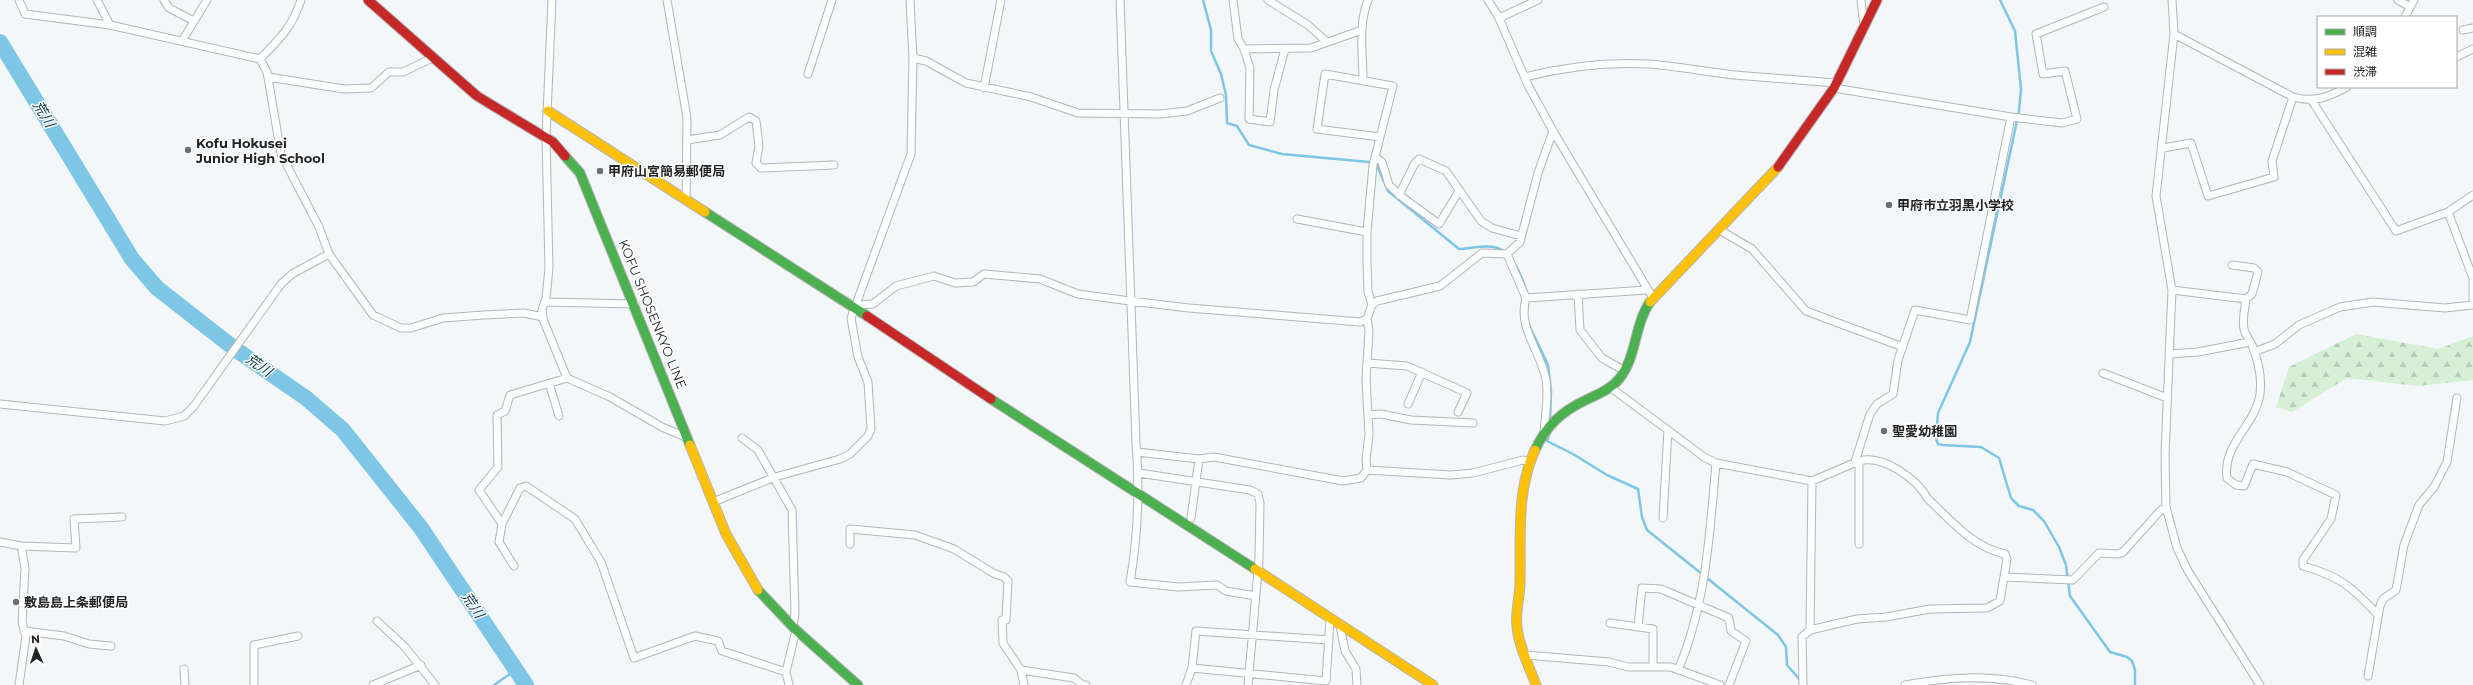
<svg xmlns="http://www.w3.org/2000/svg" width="2473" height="685" font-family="Montserrat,'Noto Sans JP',sans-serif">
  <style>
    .forest { fill: url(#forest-firs) }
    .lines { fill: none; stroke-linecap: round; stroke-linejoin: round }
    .stream { stroke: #7ec6e6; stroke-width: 2.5 }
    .river { stroke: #7ec6e6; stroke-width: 16 }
    .street-casing { stroke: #b3b5b7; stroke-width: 9 }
    .fast-casing { stroke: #b3b5b7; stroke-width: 11 }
    .slow-casing { stroke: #b3b5b7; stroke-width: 11 }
    .jam-casing { stroke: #b3b5b7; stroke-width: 11 }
    .street { stroke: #fdfefe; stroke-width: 7 }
    .fast { stroke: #4caf50; stroke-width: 9 }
    .slow { stroke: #ffc107; stroke-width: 9 }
    .jam { stroke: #c62828; stroke-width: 9 }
    .poi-dot { fill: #6c6e70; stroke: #fff; stroke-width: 1.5 }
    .labels { text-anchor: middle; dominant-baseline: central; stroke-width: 3; stroke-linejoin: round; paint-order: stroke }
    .poi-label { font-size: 13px; font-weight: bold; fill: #222426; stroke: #fff; text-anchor: start }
    .street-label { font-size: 13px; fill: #222426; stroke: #fff }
    .water-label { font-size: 14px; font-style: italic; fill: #083649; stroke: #fff }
  </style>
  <defs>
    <pattern id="forest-firs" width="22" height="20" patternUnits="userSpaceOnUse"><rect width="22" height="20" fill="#d5f0d6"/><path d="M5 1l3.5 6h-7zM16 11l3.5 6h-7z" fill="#b7ceb8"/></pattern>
  </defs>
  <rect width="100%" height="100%" fill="#f4f7fa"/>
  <!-- forest -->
  <path class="forest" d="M2356 334 2438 349 2473 336V380L2418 386 2347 378 2292 412 2276 407 2289 367Z"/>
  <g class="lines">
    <!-- stream -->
    <path class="stream" d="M1203 0 1211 30V51L1221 74 1226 95 1227 123 1237 126 1249 145 1282 154 1369 162 1377 166 1388 191 1459 249C1492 246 1505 240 1520 274 1527 291 1529 294 1527 312
      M2000 0 2015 31 2021 89 2019 111 1970 342 1938 413 1936 439 1938 444 1943 445 1981 447 1999 458 2011 498 2019 506 2033 510 2044 521 2059 547 2066 565 2070 596 2110 652 2127 657 2132 661 2135 670V685
      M1529 325 1548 365 1551 391 1550 420
      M1550 433 1547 441 1573 454 1607 475 1638 489 1642 517 1647 530 1778 635 1786 647 1787 665 1801 681
      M494 685 516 670"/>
    <!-- river -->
    <path class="river" d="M0 42 132 259 157 288 235 349 306 398 343 430 421 528 526 685"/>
    <defs>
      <path id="street" d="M19 0 25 14 110 25 260 59C281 37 291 29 301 0
        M97 0 110 25
        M164 0 169 8 194 21
        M552 0 546 137 549 268 546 298 542 310 543 319 567 378
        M667 0 687 118 686 200
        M1120 0 1136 443C1140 491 1138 535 1130 582L1178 587 1217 585 1226 591 1256 596
        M1233 0 1238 39 1244 49 1250 68 1249 119 1270 122 1274 90 1285 49
        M1268 0 1308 25 1327 42
        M1488 0 1498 16 1528 85 1553 131 1653 298
        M1861 0 1864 26
        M2172 0 2174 34 2156 196 2172 290 2165 454 2166 507 2177 548 2188 571 2260 685
        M2398 0 2410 7
        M2405 17 2414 0
        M1499 18 1538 0
        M2463 30 2473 28
        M2174 34 2293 97C2314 103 2329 97 2347 87
        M182 41 207 0
        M1244 49 1311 48 1362 30
        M2456 57 2473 49
        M913 58 926 61 966 83 1031 97 1078 113 1160 114 1187 111 1220 98
        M260 59 267 72 281 154 319 227 329 254 373 315 401 328H411L443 318 484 315 524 313 543 317
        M808 74 832 0
        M268 77 344 89 371 88 389 72H403L434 57
        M1525 77C1564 67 1607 62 1648 64 1677 66 1706 72 1735 75 1768 78 1802 80 1835 83
        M1363 81C1363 54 1358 25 1368 0
        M984 88 1001 0
        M1834 88 2011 117 1970 320 1915 310 1898 360 1893 394 1877 404 1870 414 1855 462
        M2312 101 2396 231 2448 212 2473 195
        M2011 117 2062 123 2077 119 2065 71 2043 74 2036 34 2104 7
        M687 140 720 135 749 117 756 121 759 146 756 163 761 168 834 165
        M2163 148 2191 143 2208 196 2274 177 2272 161 2293 97
        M1375 157 1382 162 1389 185 1402 197 1439 224 1459 191
        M1399 195 1415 163 1419 159 1446 171 1481 221 1492 228 1521 236
        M1297 219 1367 232
        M1718 229 1752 249 1806 311 1903 347
        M2232 265 2254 268 2258 272 2252 294 2246 299
        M2172 290 2246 299C2245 308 2242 320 2244 329 2245 335 2250 340 2252 345 2258 360 2262 378 2260 394 2256 425 2222 444 2227 478L2236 485 2244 486 2253 464 2287 472 2336 495 2331 519 2303 560V566C2340 576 2353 588 2378 615
        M1578 294 1580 330 1602 358 1623 370
        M1526 298 1507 254 1520 242 1538 173 1553 131
        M545 302 635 304
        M856 305 873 304 896 286 934 276 955 283 973 282 984 274 1040 279 1078 294 1130 301 1189 308 1360 322 1367 319 1372 305 1377 301 1440 286 1482 253 1507 254
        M1372 305 1368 292 1367 263V232L1373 165 1393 86 1325 74 1317 129 1380 137
        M1367 319 1369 331 1366 379 1369 435 1366 459 1367 470
        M2254 352 2275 344 2299 325 2340 307 2373 302 2445 308 2473 305V278L2448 212
        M2169 354 2198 352 2250 342
        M1367 363 1407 366 1467 393 1458 412
        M2103 373 2167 398
        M549 383 559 416
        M1610 387 1704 457 1716 463 1812 481 1859 461C1883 454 1917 479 1928 499 1952 521 1972 547 2005 554L2007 559 2000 601 1987 608 1930 609 1886 617 1857 619 1810 630
        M0 404 165 421 184 416 194 406 281 284 292 274 329 254
        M1408 404 1422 372
        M1368 415 1381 414 1411 420 1473 423
        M1544 433C1545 416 1549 396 1546 380 1541 351 1517 328 1526 298L1647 290
        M742 438 758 450 792 510 795 613 793 627
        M1137 452 1199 459 1214 457 1343 481 1361 478 1367 470 1451 475 1473 473 1523 460 1529 462
        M1139 473 1250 490 1258 494 1260 503 1259 559 1248 685
        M713 502 775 477 840 459 850 454 868 436 871 429 868 382 858 357 851 318 911 154 913 58 910 0
        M1191 518 1199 459
        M1663 518 1668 430
        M502 524 479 490 498 467 497 415 505 411 510 395 567 378 610 397 662 427 688 438
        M0 542 21 546 76 548 74 519 122 517
        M850 544V529L915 535 954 549 993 573 1004 577 1008 581 1006 620H1002L1003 643 1021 670 1024 685
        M1859 544V461
        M514 566 499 542 502 524 520 488 526 486 575 519 601 562 634 658 695 636 718 641 722 651 786 672
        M2004 577 2073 580 2099 553 2118 554 2123 552 2160 511 2166 507
        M377 621 405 647 435 685
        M1610 623 1653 629V666
        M1340 626 1345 651 1356 669 1357 685
        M1638 627 1642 588 1661 589 1729 618 1731 631 1746 641 1729 685
        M24 631 64 636 89 644 111 646
        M1526 655 1609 662 1628 667H1671L1720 685
        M1192 668 1326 681 1330 620
        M184 669 185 685
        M1021 670 1074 678 1082 685H1086
        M1678 670C1706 605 1710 532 1716 463
        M2368 676 2380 606 2383 599 2396 590 2404 545 2419 505 2434 487 2447 462 2457 398
        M19 685 26 636 22 622 25 568 21 546
        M254 685V645L298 636
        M373 685 421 665
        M789 685 786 672 796 630
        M1186 685 1192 668 1196 631 1329 640
        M1803 685 1802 637 1810 630 1812 481
        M1905 685C1948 677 1990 674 2032 685"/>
      <path id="fast" d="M565 156 580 173 690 445
        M705 212 867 316
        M991 399 1255 569
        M1535 450C1546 426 1562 411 1586 400 1598 394 1611 389 1619 379 1637 357 1634 325 1650 302
        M758 590 796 630 858 685"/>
      <path id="slow" d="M548 111 705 212
        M1650 302 1778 167
        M690 445 726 534 758 590
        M1535 450C1516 491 1521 538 1520 582 1520 597 1515 612 1517 627 1519 647 1529 666 1536 685
        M1255 569 1433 685"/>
      <path id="jam" d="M368 0 477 96 553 142 565 156
        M1778 167 1834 88 1877 0
        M867 316 991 399"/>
    </defs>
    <!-- street casing -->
    <use href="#street" class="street-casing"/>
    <!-- fast casing -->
    <use href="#fast" class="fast-casing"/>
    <!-- slow casing -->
    <use href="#slow" class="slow-casing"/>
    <!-- jam casing -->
    <use href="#jam" class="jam-casing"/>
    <!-- street -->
    <use href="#street" class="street"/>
    <!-- fast -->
    <use href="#fast" class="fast"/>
    <!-- slow -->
    <use href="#slow" class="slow"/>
    <!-- jam -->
    <use href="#jam" class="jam"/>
  </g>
  <!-- markers -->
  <g class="poi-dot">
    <circle cx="188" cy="150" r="4"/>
    <circle cx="600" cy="171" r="4"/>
    <circle cx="1889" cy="205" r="4"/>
    <circle cx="1884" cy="431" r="4"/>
    <circle cx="16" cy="602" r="4"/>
  </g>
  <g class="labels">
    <!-- poi labels -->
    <g class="poi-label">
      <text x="196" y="143">Kofu Hokusei<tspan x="196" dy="15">Junior High School</tspan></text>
      <text x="608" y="171">甲府山宮簡易郵便局</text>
      <text x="1897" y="205">甲府市立羽黒小学校</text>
      <text x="1892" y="431">聖愛幼稚園</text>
      <text x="24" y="602">敷島島上条郵便局</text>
    </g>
    <!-- street labels -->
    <g class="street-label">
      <text transform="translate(653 314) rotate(68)">KOFU SHOSENKYO LINE</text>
    </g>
    <!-- water labels -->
    <g class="water-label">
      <text transform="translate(44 114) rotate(59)">荒川</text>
      <text transform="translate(259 365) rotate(35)">荒川</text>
      <text transform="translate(473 605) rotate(56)">荒川</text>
    </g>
  </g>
  <!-- legend -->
  <rect x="2317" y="16" width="140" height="72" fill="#ffffff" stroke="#a7a7a8"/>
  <rect x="2325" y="29" width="20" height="6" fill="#4caf50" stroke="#a7a7a8"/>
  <text x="2353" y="36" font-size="12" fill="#222426">順調</text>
  <rect x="2325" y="49" width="20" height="6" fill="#ffc107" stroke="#a7a7a8"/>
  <text x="2353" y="56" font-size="12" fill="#222426">混雑</text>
  <rect x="2325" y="69" width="20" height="6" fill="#c62828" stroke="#a7a7a8"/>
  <text x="2353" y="76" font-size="12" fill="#222426">渋滞</text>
  <!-- north arrow -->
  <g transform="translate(36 649) rotate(357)" stroke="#ffffff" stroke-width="3" paint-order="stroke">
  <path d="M0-3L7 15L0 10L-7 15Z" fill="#222426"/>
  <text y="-6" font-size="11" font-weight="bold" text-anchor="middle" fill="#222426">N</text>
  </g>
</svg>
